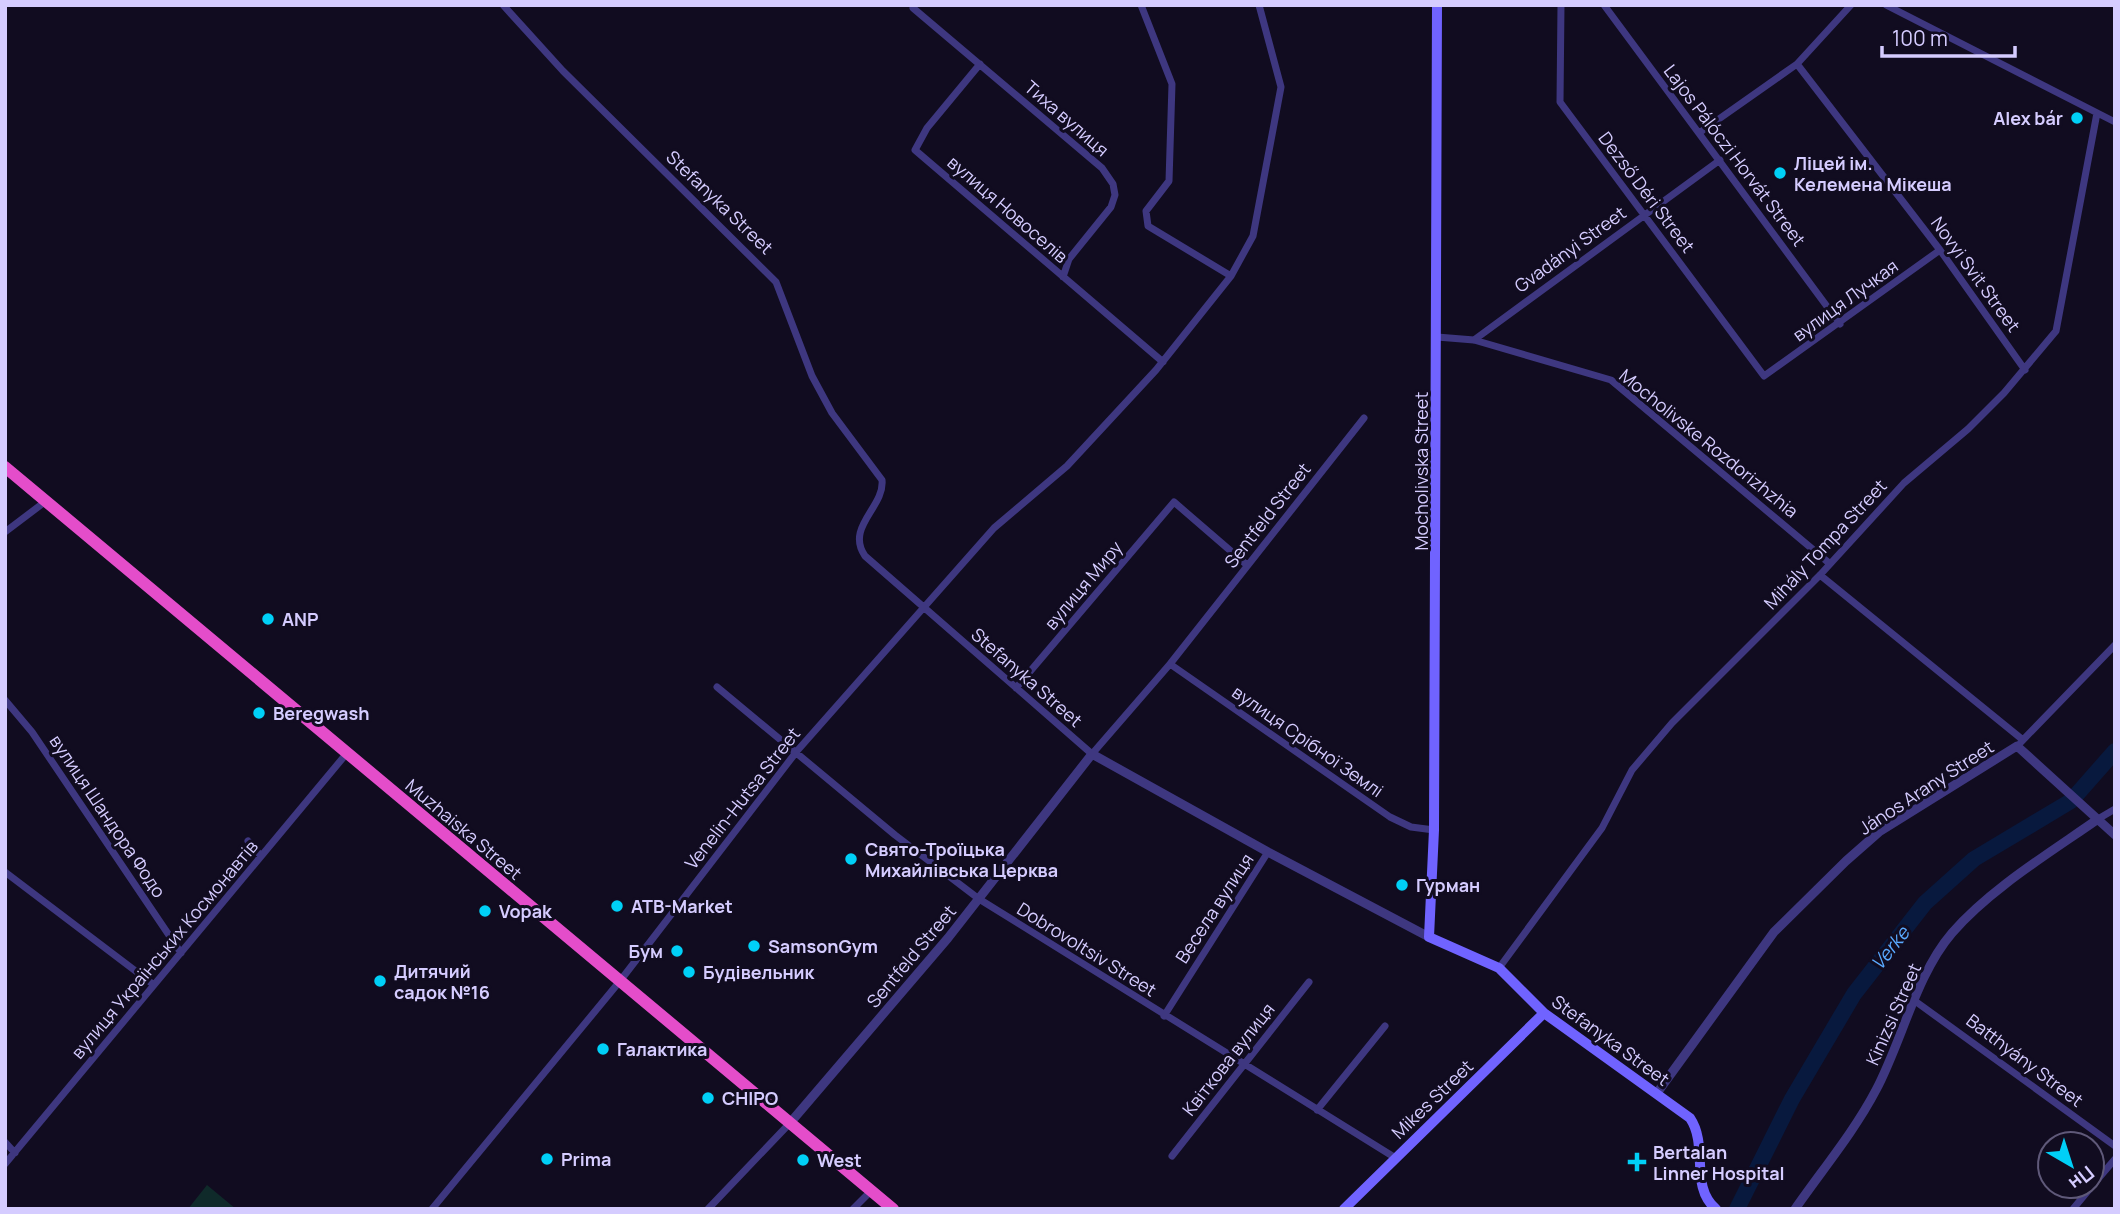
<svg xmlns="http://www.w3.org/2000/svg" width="2120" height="1214" font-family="Manrope,sans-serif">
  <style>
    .green { fill: #0f2a2a }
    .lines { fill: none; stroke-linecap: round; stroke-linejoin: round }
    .river { stroke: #08193e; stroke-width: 16 }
    .minor { stroke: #3e3780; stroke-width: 7 }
    .tertiary { stroke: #3e3780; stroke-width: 9 }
    .secondary { stroke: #7063ff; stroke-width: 10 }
    .trunk { stroke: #e44dca; stroke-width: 12 }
    .poi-dot { fill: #00d0f7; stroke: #110c20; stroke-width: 2.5 }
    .labels { text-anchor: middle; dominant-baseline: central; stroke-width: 6; stroke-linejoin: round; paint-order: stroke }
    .street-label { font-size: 18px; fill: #d5ccff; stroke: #110c20 }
    .poi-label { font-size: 18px; font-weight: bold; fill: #d5ccff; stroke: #110c20; text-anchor: start }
    .water-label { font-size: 19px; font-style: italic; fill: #5aa9ff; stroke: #110c20 }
  </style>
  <rect width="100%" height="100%" fill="#110c20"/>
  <!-- green -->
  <path class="green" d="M207 1185 236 1209H188Z"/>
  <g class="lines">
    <!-- river -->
    <path class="river" d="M1737 1209 1792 1099 1854 994 1925 903 1974 859 2071 801 2115 751"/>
    <!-- minor -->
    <path class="minor" d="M503 5 563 71 776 282 812 376 832 413 882 480C885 507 845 527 865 556L1092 754 1170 664 1364 418
      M1141 5 1172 84 1169 181 1146 211 1148 226 1231 276
      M1561 5 1560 102 1764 376 1940 250
      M1604 5 1840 324
      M1886 5 2115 122
      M913 8 1102 168 1113 184 1115 195 1111 207 1069 259 1063 277
      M980 64 927 128 915 150 1163 362
      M1797 64 1940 250 2025 370
      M1699 133 1797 64 1851 5
      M1437 337 1474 340 1611 380 1829 563
      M1474 340 1720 160
      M5 532 46 501
      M1820 575 2023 740
      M1170 664 1390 817 1411 827 1434 830
      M717 687 895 835 979 899 1394 1157
      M1016 688 1174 502 1247 565
      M5 700 32 732 181 953
      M2021 742 2115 645
      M2098 819 2115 809
      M248 841 261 856
      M5 872 154 985
      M1499 968 1602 828 1632 770 1672 723 1820 575 1904 483 1968 429 2004 393 2056 331 2097 113
      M1915 1001 2115 1146
      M1164 1016 1268 852
      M1317 1110 1385 1026
      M5 1142 15 1153
      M1172 1156 1309 982
      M5 1164 347 753
      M2092 1186 2115 1159
      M432 1209 620 981 797 751 994 528 1067 466 1156 370 1231 276 1253 236 1281 87 1259 5
      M708 1209 790 1123
      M853 1209 871 1191
      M2073 1209 2092 1186"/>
    <!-- tertiary -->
    <path class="tertiary" d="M1657 1093 1774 932 1846 861 1879 832 2017 746 2115 835
      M790 1123 948 938 1092 754 1268 852 1429 937
      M1795 1209C1822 1170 1854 1132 1876 1090 1902 1041 1916 975 1952 933 1990 889 2051 852 2098 819"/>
    <!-- secondary -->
    <path class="secondary" d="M1437 5 1434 830 1429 937 1499 968 1544 1013 1690 1118C1709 1146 1689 1186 1716 1209
      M1344 1209 1544 1013"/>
    <!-- trunk -->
    <path class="trunk" d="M5 467 893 1209"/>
  </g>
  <!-- markers -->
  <g class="poi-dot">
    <circle cx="2077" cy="118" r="7"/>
    <circle cx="1780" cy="173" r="7"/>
    <circle cx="268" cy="619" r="7"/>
    <circle cx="259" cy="713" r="7"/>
    <circle cx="851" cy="859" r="7"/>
    <circle cx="1402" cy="885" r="7"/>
    <circle cx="617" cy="906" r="7"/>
    <circle cx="485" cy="911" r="7"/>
    <circle cx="754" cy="946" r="7"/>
    <circle cx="677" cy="951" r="7"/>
    <circle cx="689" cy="972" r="7"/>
    <circle cx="380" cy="981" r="7"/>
    <circle cx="603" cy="1049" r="7"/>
    <circle cx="708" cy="1098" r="7"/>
    <circle cx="547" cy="1159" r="7"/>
    <circle cx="803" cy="1160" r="7"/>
    <path d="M1633.5 1151.5h7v7h7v7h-7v7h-7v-7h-7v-7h7z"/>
  </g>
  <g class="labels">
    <!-- street labels -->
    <g class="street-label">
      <text transform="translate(1067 118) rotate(41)">Тиха вулиця</text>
      <text transform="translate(1735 155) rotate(53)">Lajos Pálóczi Horvát Street</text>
      <text transform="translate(1647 192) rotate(53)">Dezső Déri Street</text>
      <text transform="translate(720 202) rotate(44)">Stefanyka Street</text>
      <text transform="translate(1008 209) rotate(41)">вулиця Новоселів</text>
      <text transform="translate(1570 249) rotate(-36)">Gvadányi Street</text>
      <text transform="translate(1976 274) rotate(54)">Novyi Svit Street</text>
      <text transform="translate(1845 300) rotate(-36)">вулиця Лучкая</text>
      <text transform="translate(1709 443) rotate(39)">Mocholivske Rozdorizhzhia</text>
      <text transform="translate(1421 471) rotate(-90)">Mocholivska Street</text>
      <text transform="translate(1267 515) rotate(-52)">Sentfeld Street</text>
      <text transform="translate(1825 544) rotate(-47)">Mihály Tompa Street</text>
      <text transform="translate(1083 585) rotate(-50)">вулиця Миру</text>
      <text transform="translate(1027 677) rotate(41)">Stefanyka Street</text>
      <text transform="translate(1308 741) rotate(35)">вулиця Срібної Землі</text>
      <text transform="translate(1926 787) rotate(-33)">János Arany Street</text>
      <text transform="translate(742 798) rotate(-52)">Venelin-Hutsa Street</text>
      <text transform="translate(108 816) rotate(56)">вулиця Шандора Фодо</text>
      <text transform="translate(464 829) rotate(40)">Muzhaiska Street</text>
      <text transform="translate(1214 908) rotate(-57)">Весела вулиця</text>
      <text transform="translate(164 949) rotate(-50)">вулиця Українських Космонавтів</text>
      <text transform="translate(1087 949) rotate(32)">Dobrovoltsiv Street</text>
      <text transform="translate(911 956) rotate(-50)">Sentfeld Street</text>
      <text transform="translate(1893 1014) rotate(-66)">Kinizsi Street</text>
      <text transform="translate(1611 1040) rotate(36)">Stefanyka Street</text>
      <text transform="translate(1228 1059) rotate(-52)">Квіткова вулиця</text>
      <text transform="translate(2025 1060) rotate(37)">Batthyány Street</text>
      <text transform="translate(1432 1099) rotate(-44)">Mikes Street</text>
    </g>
    <!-- poi labels -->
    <g class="poi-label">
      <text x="2063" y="118" text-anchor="end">Alex bár</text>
      <text x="1794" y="163">Ліцей ім.<tspan x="1794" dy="21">Келемена Мікеша</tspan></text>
      <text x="282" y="619">ANP</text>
      <text x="273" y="713">Beregwash</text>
      <text x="865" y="849">Свято-Троїцька<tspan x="865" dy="21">Михайлівська Церква</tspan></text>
      <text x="1416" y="885">Гурман</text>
      <text x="631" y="906">ATB-Market</text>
      <text x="499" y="911">Vopak</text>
      <text x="768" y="946">SamsonGym</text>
      <text x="663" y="951" text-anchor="end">Бум</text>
      <text x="394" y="971">Дитячий<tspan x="394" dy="21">садок №16</tspan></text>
      <text x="703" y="972">Будівельник</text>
      <text x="617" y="1049">Галактика</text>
      <text x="722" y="1098">CHIPO</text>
      <text x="1653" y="1152">Bertalan<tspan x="1653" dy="21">Linner Hospital</tspan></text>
      <text x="561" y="1159">Prima</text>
      <text x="817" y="1160">West</text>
    </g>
    <!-- water labels -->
    <g class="water-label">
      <text transform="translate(1890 948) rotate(-52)">Verke</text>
    </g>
  </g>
  <!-- border -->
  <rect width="2120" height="1214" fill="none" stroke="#d5ccff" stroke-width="14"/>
  <!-- north arrow -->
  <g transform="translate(2071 1165) rotate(141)"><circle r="33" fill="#110c20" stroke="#5f5979" stroke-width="2"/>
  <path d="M0-5L12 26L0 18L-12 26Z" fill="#00d0f7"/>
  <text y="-10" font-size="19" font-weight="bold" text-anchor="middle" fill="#d5ccff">Пн</text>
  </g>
  <!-- scale -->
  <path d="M1882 46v10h133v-10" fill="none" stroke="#d5ccff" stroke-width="3.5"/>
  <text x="1892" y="46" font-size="21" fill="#d5ccff" stroke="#110c20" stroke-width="5" paint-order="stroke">100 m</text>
</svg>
